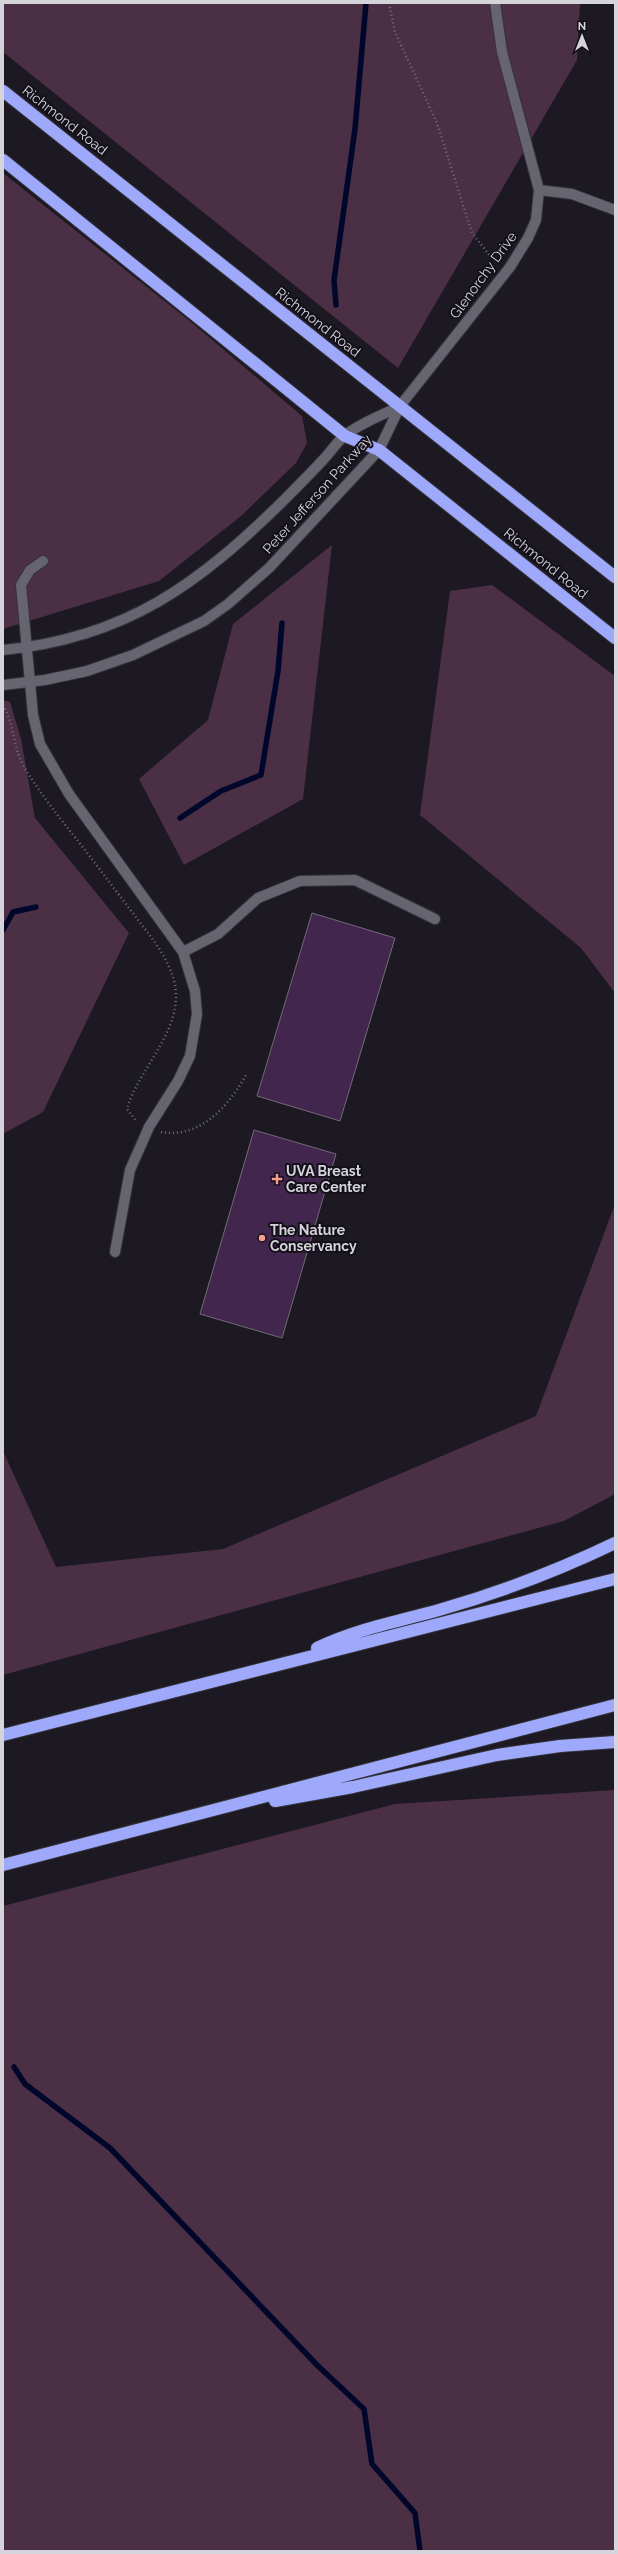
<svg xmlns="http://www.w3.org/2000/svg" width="618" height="2554" font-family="Raleway,sans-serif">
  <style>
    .green { fill: #4b2f45 }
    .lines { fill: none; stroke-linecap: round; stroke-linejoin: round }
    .stream { stroke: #00072a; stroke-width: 5.5 }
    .building { fill: #42264e; stroke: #726b76 }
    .minor-casing { stroke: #35333a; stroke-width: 12 }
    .highway-casing { stroke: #35333a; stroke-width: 14 }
    .path { stroke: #716f77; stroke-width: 2.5; stroke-dasharray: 1 3; stroke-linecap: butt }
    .minor { stroke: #66646f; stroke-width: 10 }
    .highway { stroke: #9ea9fb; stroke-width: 12 }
    .poi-dot { fill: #f59d8e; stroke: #13101a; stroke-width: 1.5 }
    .labels { text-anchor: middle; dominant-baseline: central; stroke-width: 4; stroke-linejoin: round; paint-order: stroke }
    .street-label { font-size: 14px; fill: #d6d4db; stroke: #13101a }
    .poi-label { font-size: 14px; font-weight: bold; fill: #d6d4db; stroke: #13101a; text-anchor: start }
  </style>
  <rect width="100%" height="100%" fill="#1c1923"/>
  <!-- green -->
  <path class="green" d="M3 3H580L577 60 398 368 3 52Z
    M3 173 191 322 302 416 307 443 296 463 241 516 159 581 3 629Z
    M332 545 303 799 184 865 139 779 208 720 233 624Z
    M492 585 615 676V993L581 948 420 815 450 591Z
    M3 700 10 702 21 739 35 818 129 933 43 1112 3 1134Z
    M615 1204V1494L564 1521 3 1675V1451L56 1567 223 1549 536 1416Z
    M615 1790V2551H3V1906L395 1804Z"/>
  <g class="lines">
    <!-- stream -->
    <path class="stream" d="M336 305 334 280 355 129 366 3
      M180 818 221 791 261 775 278 671 282 623
      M3 930 13 912 36 907
      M14 2067 25 2084 110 2148 318 2366 364 2409 372 2464 415 2513 420 2551"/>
  </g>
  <!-- building -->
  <path class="building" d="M312 913 395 938 340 1121 257 1096Z
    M254 1130 336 1154 282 1338 200 1314Z"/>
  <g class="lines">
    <defs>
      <path id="minor" d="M539 190 572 194 615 210
        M43 561 30 570 21 585 33 715 40 744 69 794 183 952 195 991 197 1014 190 1056 178 1081 149 1127 130 1170 115 1252
        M3 650C126 638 199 584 284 500 297 487 310 474 322 461 330 453 336 443 344 436 360 423 383 415 400 406
        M3 685 45 680 87 671 133 655 204 621 228 604 269 568 379 450 400 406 510 267 528 238 536 220 539 190 502 52 495 3
        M183 952 218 934 258 898 300 881 355 880 435 919"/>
      <path id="highway" d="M3 91 615 577
        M3 160 345 436 379 450 615 638
        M317 1648C357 1629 396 1622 439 1610 498 1593 559 1570 615 1543
        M3 1735 615 1579
        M275 1801 353 1787 497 1755 560 1746 615 1742
        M3 1865 615 1705"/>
    </defs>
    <!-- minor casing -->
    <use href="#minor" class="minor-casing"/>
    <!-- highway casing -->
    <use href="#highway" class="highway-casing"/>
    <!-- path -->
    <path class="path" d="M389 3 395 32 437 123 472 233 490 256 499 261
      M3 620 5 621
      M3 705C14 724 13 746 23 765 39 792 59 817 78 841 102 872 125 903 148 933 162 951 177 975 176 999 174 1039 137 1073 127 1109L137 1122
      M161 1132C201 1139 229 1105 246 1075"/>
    <!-- minor -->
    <use href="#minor" class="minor"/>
    <!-- highway -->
    <use href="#highway" class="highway"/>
  </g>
  <!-- markers -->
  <g class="poi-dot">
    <path d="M275 1173h4v4h4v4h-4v4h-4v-4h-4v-4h4z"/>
    <circle cx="262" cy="1238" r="4"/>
  </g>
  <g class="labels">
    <!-- street labels -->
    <g class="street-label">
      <text transform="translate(65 120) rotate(38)">Richmond Road</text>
      <text transform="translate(483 275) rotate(-54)">Glenorchy Drive</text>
      <text transform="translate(318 322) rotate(38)">Richmond Road</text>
      <text transform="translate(317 494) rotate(-48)">Peter Jefferson Parkway</text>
      <text transform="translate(546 563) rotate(39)">Richmond Road</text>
    </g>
    <!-- poi labels -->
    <g class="poi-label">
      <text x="286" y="1171">UVA Breast<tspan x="286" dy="16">Care Center</tspan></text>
      <text x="270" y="1230">The Nature<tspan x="270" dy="16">Conservancy</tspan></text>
    </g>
  </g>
  <!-- border -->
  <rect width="618" height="2554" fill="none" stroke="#d6d4db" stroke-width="8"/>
  <!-- north arrow -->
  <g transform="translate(582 36)" stroke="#13101a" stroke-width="3" paint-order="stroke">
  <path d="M0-3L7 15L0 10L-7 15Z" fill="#d6d4db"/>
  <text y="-6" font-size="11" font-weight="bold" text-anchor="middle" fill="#d6d4db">N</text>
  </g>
</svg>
